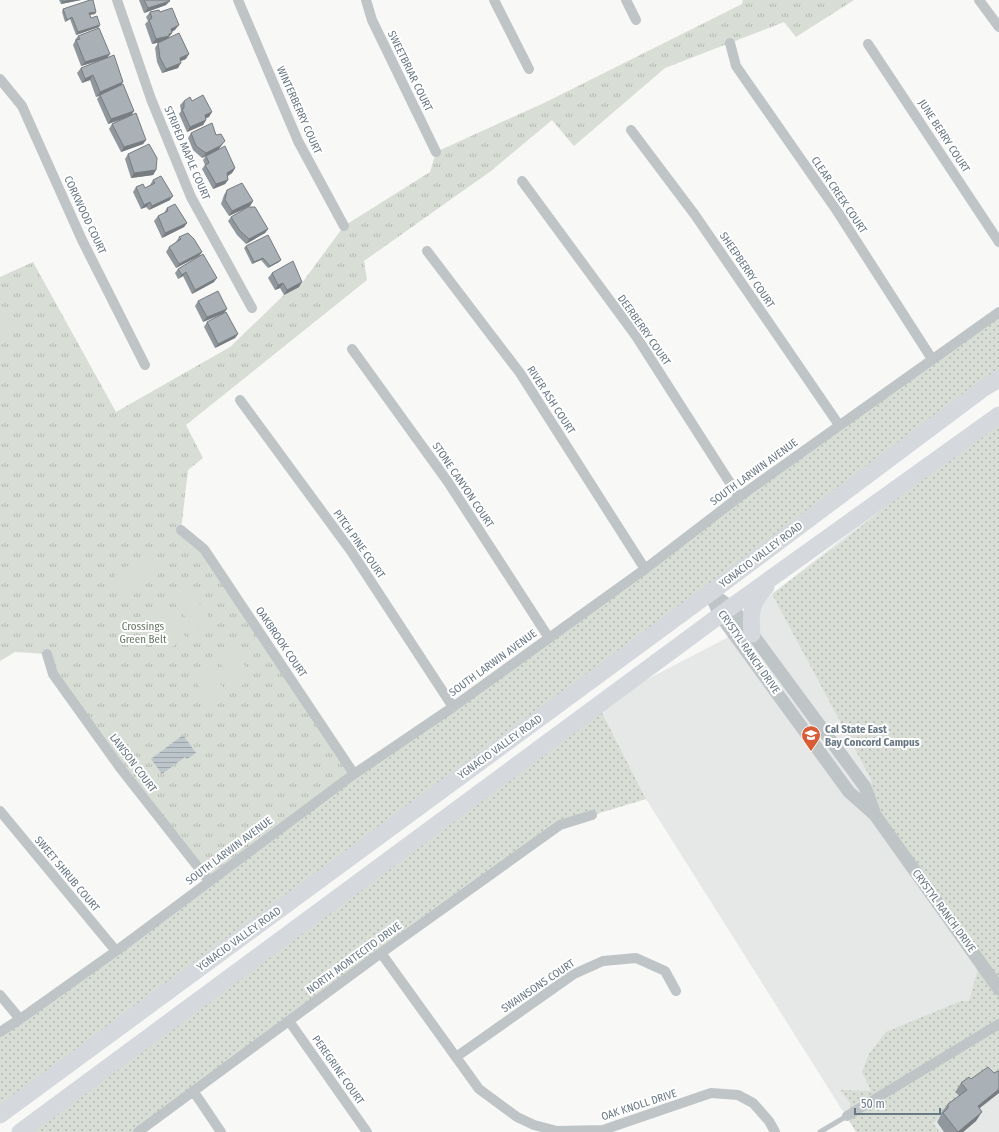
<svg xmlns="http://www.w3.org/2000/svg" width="999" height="1132" font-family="'Fira Sans Condensed',sans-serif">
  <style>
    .built { fill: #e6e7e7 }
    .grass { fill: url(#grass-dots) }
    .park { fill: url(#park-tufts) }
    .pitch { fill: #d8ddd5 }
    .water { fill: url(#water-rules) }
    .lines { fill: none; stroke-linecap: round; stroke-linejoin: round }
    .service { stroke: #bfc4c7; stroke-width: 5 }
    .minor { stroke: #bfc4c7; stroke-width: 10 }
    .tertiary { stroke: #bfc4c7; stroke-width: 13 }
    .trunk { stroke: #d5d9dd; stroke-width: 17 }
    .wall { fill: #91989d }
    .shaded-wall { fill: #767c7f }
    .building { fill: #a9b1b6; stroke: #767c7f }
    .labels { text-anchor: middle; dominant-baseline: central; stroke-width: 4; stroke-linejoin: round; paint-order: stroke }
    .street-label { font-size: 11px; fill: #697885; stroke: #fff }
    .park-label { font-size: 11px; fill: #677764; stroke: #fff }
    .poi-label { font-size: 11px; font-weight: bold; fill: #697885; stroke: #fff; text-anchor: start }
  </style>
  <defs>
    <pattern id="grass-dots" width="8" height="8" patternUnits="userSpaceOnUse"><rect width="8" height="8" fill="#d8ddd5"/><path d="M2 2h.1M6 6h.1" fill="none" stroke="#b3b8b2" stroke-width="1.8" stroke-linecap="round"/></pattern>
    <pattern id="park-tufts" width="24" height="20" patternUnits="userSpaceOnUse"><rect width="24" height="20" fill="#d8ddd5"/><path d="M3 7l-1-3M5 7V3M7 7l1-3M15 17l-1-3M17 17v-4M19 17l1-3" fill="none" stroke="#b3b8b2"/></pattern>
    <pattern id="water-rules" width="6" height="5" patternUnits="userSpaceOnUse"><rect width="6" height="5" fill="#bbc5ca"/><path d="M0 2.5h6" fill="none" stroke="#9ca5aa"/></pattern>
  </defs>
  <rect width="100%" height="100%" fill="#f8f8f6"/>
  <!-- built -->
  <path class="built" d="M999 415V1132H856L646 799 598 705 740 631 767 598Z"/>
  <!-- grass -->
  <path class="grass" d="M999 312V379L0 1115V1032Z
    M999 415V1079L990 1068 966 1088 962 1085 954 1091 960 1099 940 1114 941 1116 933 1123 940 1132H856L847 1116 851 1104 840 1090 871 1091 862 1072 869 1054 886 1032 961 1001H969L980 962 875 815 871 779 772 594 843 541Z
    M598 705 646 799 560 825 138 1132H20Z"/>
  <!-- park -->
  <path class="park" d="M743 0H854L796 37 784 22 665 68 574 146 552 120 491 171 364 261 367 280 186 425 203 458 188 470 181 530 204 549 354 774 209 881 53 674 47 654 15 652 0 661V277L33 262 116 412 230 347 284 295 299 287 344 226 430 172 436 152 546 102 742 4Z"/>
  <!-- pitch -->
  <path class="pitch" d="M0 302 15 329 6 334 0 324Z
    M149 550 164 570 130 596 114 576Z
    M186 586 210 619 195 630 171 597Z
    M162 604 186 637 171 648 146 616Z
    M229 644 253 677 238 688 214 655Z
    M205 663 229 696 214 707 190 674Z"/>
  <!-- water -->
  <path class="water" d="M183 735 196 753 187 759 185 757 162 774 151 759Z"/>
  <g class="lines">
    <!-- service -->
    <path class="service" d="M820 1132 847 1116"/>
    <!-- minor -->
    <path class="minor" d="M117 0 151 99 191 197 252 308
      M238 0 298 141 344 226
      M366 0 372 20 436 152
      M494 0 529 69
      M626 0 636 20
      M979 0 999 27
      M730 43 736 66 837 211 932 359
      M868 44 999 242
      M0 79 22 106 82 240 145 365
      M631 130 695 215 839 425
      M522 181 636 336 739 497
      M427 251 520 373 645 569
      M352 349 448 482 549 638
      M240 400 351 551 453 707
      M181 530 204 549 354 774
      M47 654 53 674 121 769 209 881
      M0 811 116 951
      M381 953 479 1089 517 1117 534 1125 557 1131 603 1130 711 1093 738 1095 753 1103 769 1121 775 1132
      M0 995 20 1019
      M289 1021 367 1132
      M0 1032 20 1019 116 951 354 774 453 707 645 569 739 497 999 312
      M456 1057 574 974 603 961 636 958 665 971 676 991
      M194 1092 221 1132
      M847 1116 999 1024
      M138 1132 381 953 560 825 592 815"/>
    <!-- tertiary -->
    <path class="tertiary" d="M710 593 731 607 742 620 865 787 875 815 849 792 720 615Z
      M875 815 999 989"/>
    <!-- trunk -->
    <path class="trunk" d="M752 634C750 612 751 603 766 587
      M0 1115 710 593 984 388 999 379
      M20 1132 731 607 999 415"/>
  </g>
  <!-- wall -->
  <path class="wall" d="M59 0H81L61 4Z
    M139 0H169L166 5 144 13Z
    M63 9 96 12 95 14 90 15 91 18 99 27 76 35 70 19 65 22 62 12Z
    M150 12H160L175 30 172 32V33L167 39 186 59 180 61 178 68 162 73 157 62 155 48 158 43 160 42 152 44 145 24 148 21 146 17Z
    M78 36 107 58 121 85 131 115 146 140 143 144 121 152 109 129 112 124 127 117 108 124 97 99 99 96 96 97 90 80 82 83 77 73 81 68 106 59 81 66 73 45 75 41V40Z
    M184 101H192L209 117 205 118 206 120 203 125 187 132 179 114 181 111 180 105Z
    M191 133 216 135 225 141 218 150 235 168 232 173 228 176V180L225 184 213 189 202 169 205 165 203 160 206 156 202 158 193 150 188 138Z
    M128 154 156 170 153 175 131 178 125 159Z
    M153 180 170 200 149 210 146 207 141 209 133 192 136 187 145 188 150 185Z
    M227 190 253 201 250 206 229 216 221 204 224 195Z
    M167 208 187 223 184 227 162 238 154 221 158 216 164 213Z
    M231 217 268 229 265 233 246 244 237 235 228 221Z
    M179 237 202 252 199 256 176 268 166 252 169 247 177 242H176Z
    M246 246 279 262 268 268 261 260 252 264 244 248Z
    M178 269 214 282 192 294 183 276 178 279 175 273Z
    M272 273 302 282 299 287 284 295 280 288 275 290 268 278Z
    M198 301 224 313 203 322 195 306Z
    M207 322 238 334 235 338 215 348 204 327Z
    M969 1077 979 1108 976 1121 963 1132H944L937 1122 941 1115V1113L948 1104 959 1096 955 1092 961 1083Z"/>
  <!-- shaded-wall -->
  <path class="shaded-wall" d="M71 0H81L61 4 63 2Z
    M170 1 166 5 144 13 148 8Z
    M96 12 95 14 87 15 89 13Z
    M72 17 70 19 65 22 67 20Z
    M100 25 99 27 76 35 78 32Z
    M179 25 175 30 168 33 171 29Z
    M172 33 166 41 152 44 156 39Z
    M110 54 107 58 81 66 85 62Z
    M189 54 186 59 176 63 180 58Z
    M181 63 178 68 162 73 166 69Z
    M93 75 90 80 82 83 85 79Z
    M123 82 120 87 100 95 96 97 100 92Z
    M134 111 131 116 108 124 111 119Z
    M212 112 209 117 202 120 205 115Z
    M206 120 203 125 187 132 190 127Z
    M146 140 143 144 121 152 124 147Z
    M225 141 217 151 202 158 206 153Z
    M235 168 232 173 224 178 227 173Z
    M156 170 153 175 131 178 134 173Z
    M228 180 225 184 213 189 216 184Z
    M173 196 170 200 149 210 152 206Z
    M253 201 250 206 229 216 232 211Z
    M150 202 146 207 141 209 144 205Z
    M187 223 184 227 162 238 165 233Z
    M268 229 265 233 246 244 249 239Z
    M202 252 199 256 176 268 179 264Z
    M263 258 261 260 252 264 254 262Z
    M281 260 279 262 268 268 270 266Z
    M186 272 183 276 178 279 182 275Z
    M217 278 214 282 192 294 195 290Z
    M302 282 299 287 284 295 287 290Z
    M283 283 280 288 275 290 278 285Z
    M227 309 224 313 203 322 207 317Z
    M238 334 235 338 215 348 218 344Z
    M999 1089V1093L971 1115 978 1106Z
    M982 1112 976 1121 963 1132H958Z"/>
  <!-- building -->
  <path class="building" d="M62 0H71L63 2Z
    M90 0H93L96 12 89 13 91 18 97 16 100 25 78 32 72 17 67 20 63 9Z
    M144 0H169L170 1 148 8Z
    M172 8 179 25 171 29 172 33 169 34V36L156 39 149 20 152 18 150 12 159 10 160 12Z
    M99 28 110 54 85 62 76 40 80 39 78 36Z
    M179 33 189 54 180 58 181 63 166 69 160 58 158 43Z
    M114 55 123 82 100 92 93 75 85 79 81 68Z
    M123 84 134 111 111 119 100 95Z
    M203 95 212 112 205 115 206 120 190 127 182 109 184 108V101L190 97 192 101Z
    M136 113 146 140 124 147 112 124Z
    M212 123 216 135 221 134 225 141 220 146 206 153 196 146 191 133Z
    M149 144 157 158 156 170 134 173 128 154Z
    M225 146 235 168 227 173 228 180 216 184 205 165 209 163 206 156Z
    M161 176 173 196 152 206 150 202 144 205 136 187 143 184 145 188 155 183 153 180Z
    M242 183 253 201 232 211 225 200 227 190Z
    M175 204 187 223 165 233 158 216 168 211 167 208Z
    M248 207H255L268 229 249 239 240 231 231 217Z
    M188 233 194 239 202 252 179 264 169 247 181 239 179 237Z
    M268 235 281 260 270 266 263 258 254 262 246 246Z
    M203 254 217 278 195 290 186 272 182 275 178 269Z
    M293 261 302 282 287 290 283 283 278 285 272 273Z
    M218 291 227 309 207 317 198 301Z
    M226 312 238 334 218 344 207 322Z
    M988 1067 994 1073 998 1071 999 1072V1089L978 1106 982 1112 958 1132 943 1113 948 1108V1104L967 1090 961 1083 969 1077 971 1079Z"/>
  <!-- icons -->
  <defs>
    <symbol id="school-pin" viewBox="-11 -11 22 30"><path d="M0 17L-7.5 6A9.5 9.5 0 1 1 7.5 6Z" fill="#d85c36" stroke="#fff"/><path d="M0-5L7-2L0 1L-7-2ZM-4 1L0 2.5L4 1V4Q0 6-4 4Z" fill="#fff"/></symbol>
  </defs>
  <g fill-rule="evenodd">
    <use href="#school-pin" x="800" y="724" width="22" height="30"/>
  </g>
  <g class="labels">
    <!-- street labels -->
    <g class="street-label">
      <text transform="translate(410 71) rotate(64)">SWEETBRIAR COURT</text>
      <text transform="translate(299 110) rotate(66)">WINTERBERRY COURT</text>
      <text transform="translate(944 136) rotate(57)">JUNE BERRY COURT</text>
      <text transform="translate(187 153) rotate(67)">STRIPED MAPLE COURT</text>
      <text transform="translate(839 195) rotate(56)">CLEAR CREEK COURT</text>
      <text transform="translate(85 215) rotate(65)">CORKWOOD COURT</text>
      <text transform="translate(747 270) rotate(56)">SHEEPBERRY COURT</text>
      <text transform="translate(644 330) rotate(55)">DEERBERRY COURT</text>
      <text transform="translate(551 400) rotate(57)">RIVER ASH COURT</text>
      <text transform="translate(754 472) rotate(-36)">SOUTH LARWIN AVENUE</text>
      <text transform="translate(463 485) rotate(56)">STONE CANYON COURT</text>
      <text transform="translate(359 544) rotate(55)">PITCH PINE COURT</text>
      <text transform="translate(761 555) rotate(-37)">YGNACIO VALLEY ROAD</text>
      <text transform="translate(281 642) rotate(56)">OAKBROOK COURT</text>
      <text transform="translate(749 652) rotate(55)">CRYSTYL RANCH DRIVE</text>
      <text transform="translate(493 663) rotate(-36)">SOUTH LARWIN AVENUE</text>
      <text transform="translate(500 747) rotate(-36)">YGNACIO VALLEY ROAD</text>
      <text transform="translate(133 763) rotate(53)">LAWSON COURT</text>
      <text transform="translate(229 851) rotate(-37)">SOUTH LARWIN AVENUE</text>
      <text transform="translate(67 874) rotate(50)">SWEET SHRUB COURT</text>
      <text transform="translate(944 911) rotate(54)">CRYSTYL RANCH DRIVE</text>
      <text transform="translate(239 939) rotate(-36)">YGNACIO VALLEY ROAD</text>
      <text transform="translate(354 958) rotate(-36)">NORTH MONTECITO DRIVE</text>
      <text transform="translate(538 986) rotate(-34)">SWAINSONS COURT</text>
      <text transform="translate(338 1070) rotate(55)">PEREGRINE COURT</text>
      <text transform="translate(639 1105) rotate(-18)">OAK KNOLL DRIVE</text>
    </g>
    <!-- park labels -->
    <g class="park-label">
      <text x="143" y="626">Crossings<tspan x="143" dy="13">Green Belt</tspan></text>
    </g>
    <!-- poi labels -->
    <g class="poi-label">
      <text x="825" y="729">Cal State East<tspan x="825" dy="13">Bay Concord Campus</tspan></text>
    </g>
  </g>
  <!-- scale -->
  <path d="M855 1108v6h85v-6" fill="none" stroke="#697885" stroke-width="2"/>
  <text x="861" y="1108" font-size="12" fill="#697885" stroke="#ffffff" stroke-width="3" paint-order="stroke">50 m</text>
</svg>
